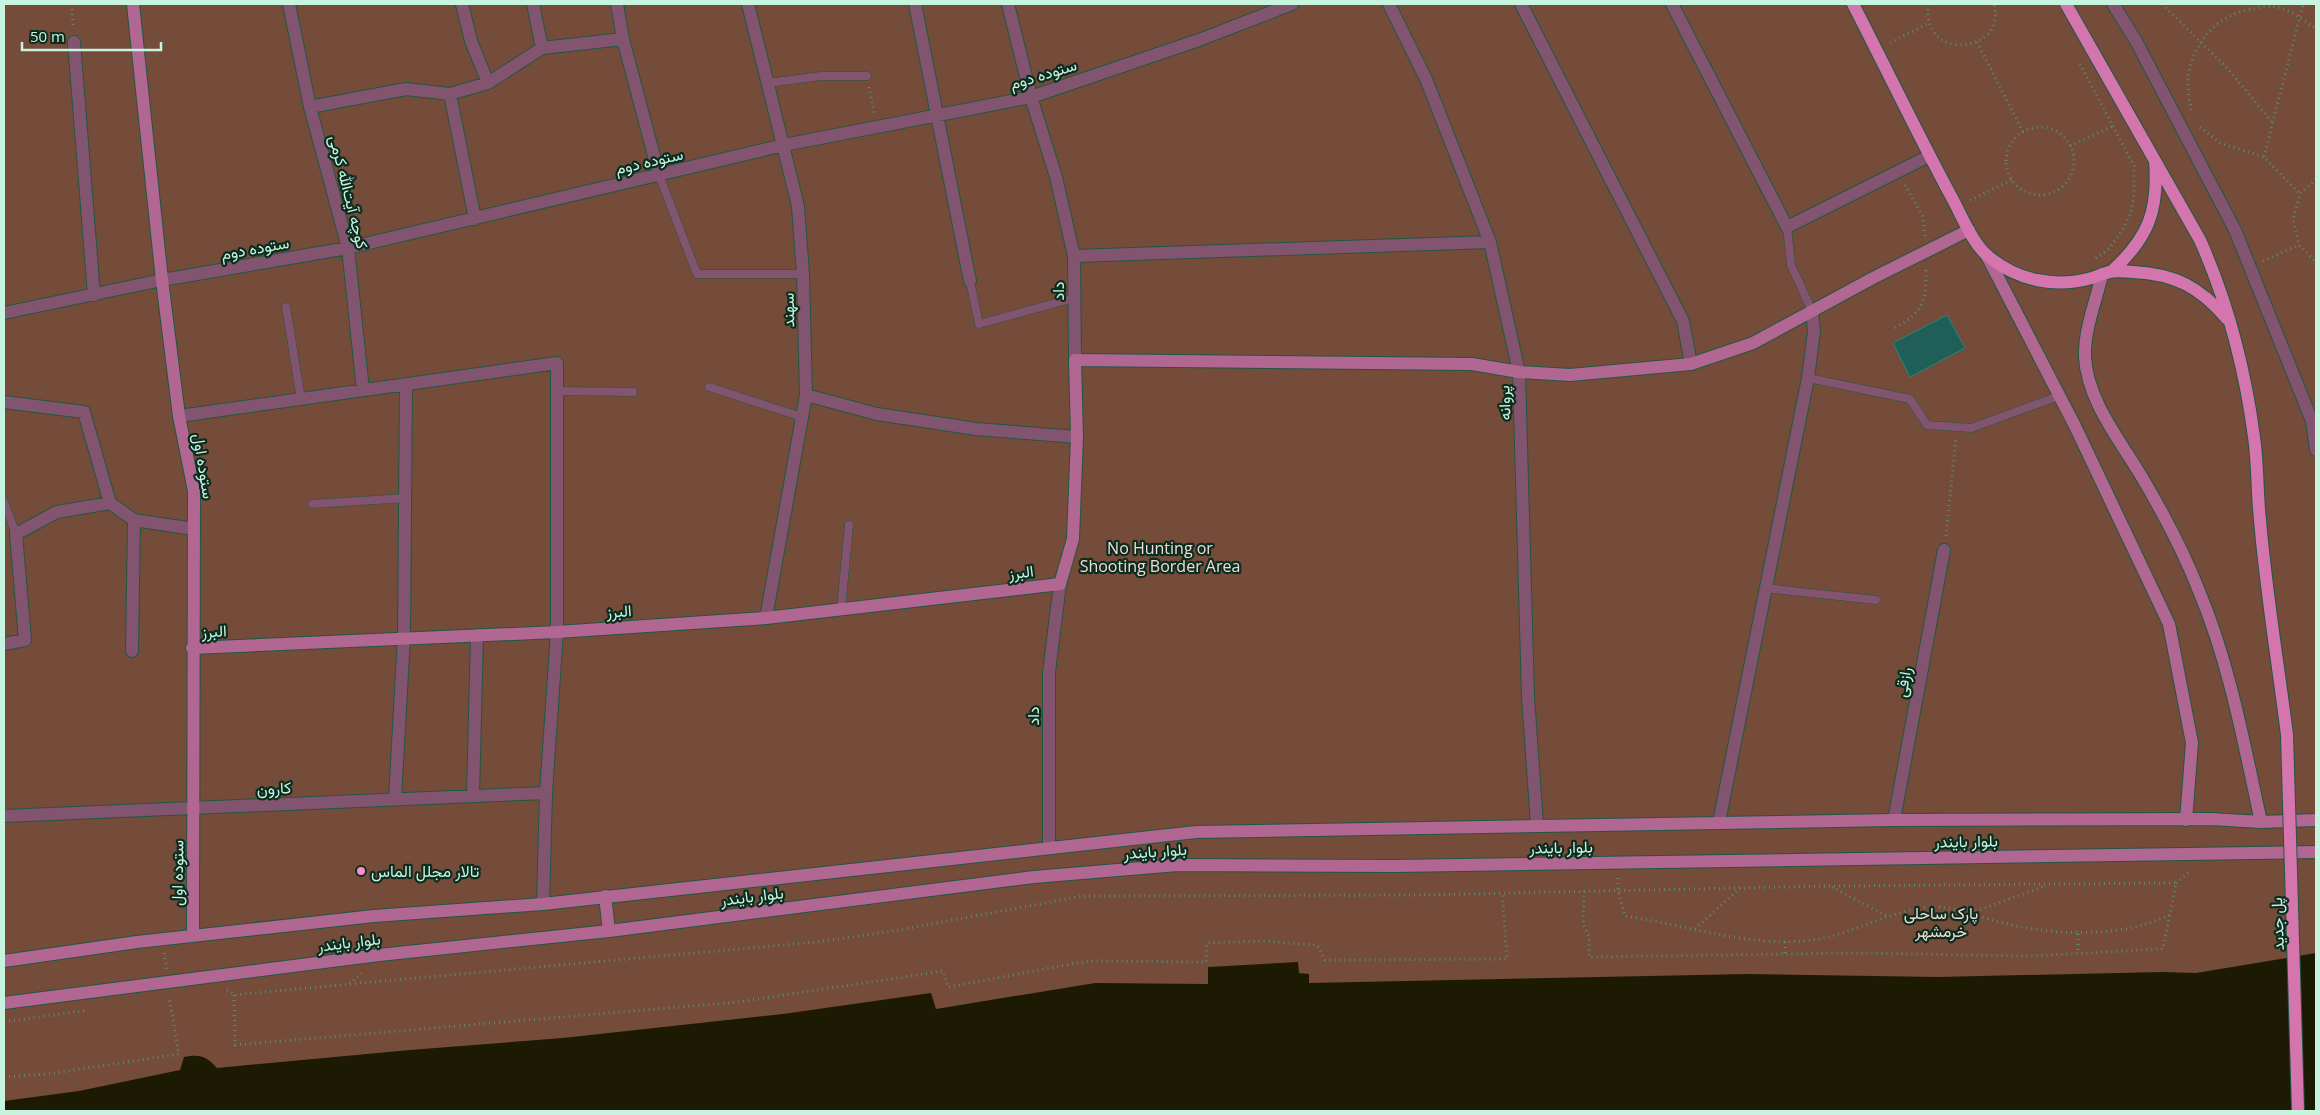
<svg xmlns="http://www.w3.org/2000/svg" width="2320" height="1115" font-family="'Open Sans',Vazirmatn,sans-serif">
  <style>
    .green { fill: #754c39 }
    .water { fill: #1c1a03 }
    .building { fill: #1f5f58; stroke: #26857b }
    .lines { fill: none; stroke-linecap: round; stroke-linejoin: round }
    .lane-casing { stroke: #205744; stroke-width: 9 }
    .street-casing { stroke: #205744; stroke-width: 14 }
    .secondary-casing { stroke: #205744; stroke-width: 14 }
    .primary-casing { stroke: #205744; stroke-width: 14 }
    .path { stroke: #578b77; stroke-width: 3; stroke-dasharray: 1 4; stroke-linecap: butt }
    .lane { stroke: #83546f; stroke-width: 8 }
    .street { stroke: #83546f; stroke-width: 12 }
    .secondary { stroke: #b26792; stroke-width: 12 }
    .primary { stroke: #d575ae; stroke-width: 12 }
    .primary-bridge-casing { stroke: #205744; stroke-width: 14; stroke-linecap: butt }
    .primary-bridge { stroke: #d575ae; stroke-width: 12 }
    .poi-dot { fill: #f890cc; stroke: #0c2c20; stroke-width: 2 }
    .labels { text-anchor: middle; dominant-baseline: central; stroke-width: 4.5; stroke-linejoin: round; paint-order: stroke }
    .street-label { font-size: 16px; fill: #c7f4df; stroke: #0c2c20 }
    .park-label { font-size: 16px; fill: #f2ddd4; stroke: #0c2c20 }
    .poi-label { font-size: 16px; fill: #c7f4df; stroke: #0c2c20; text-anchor: start }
  </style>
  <rect width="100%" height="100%" fill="#003926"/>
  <!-- green -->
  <path class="green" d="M4 4H2316V1111H4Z"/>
  <!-- water -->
  <path class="water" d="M2316 953V1111H4V1101L79 1091 180 1070 184 1057C200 1054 206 1056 217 1068L410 1050 563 1038 783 1014 931 993 936 1009 1095 983 1208 984V967L1298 962 1299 973 1309 974V983L1748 974 1938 977 2162 972 2196 973Z"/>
  <!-- building -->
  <path class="building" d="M1947 315 1965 348 1910 377 1893 343Z"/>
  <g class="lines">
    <defs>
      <path id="lane" d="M768 83 821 76H867
        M659 175 697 274H803
        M1787 227 1791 265 1812 311
        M970 281 979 324 1074 298
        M286 307 301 399
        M1808 378 1910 399 1927 425 1971 428 2059 396
        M709 387 802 417
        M557 391 633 392
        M4 502 16 534
        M312 504 406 498
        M1765 588 1876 600
        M841 609 849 525"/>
      <path id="street" d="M289 4 310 107 348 248 363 390
        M462 4 471 41 488 83
        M533 4 542 48
        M617 4 623 39 659 175
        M748 4 798 206 803 274 806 395 766 618
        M915 4 970 281
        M1008 4 1031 97 1056 177 1074 256 1075 360
        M1389 4 1426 79 1490 242 1519 372 1528 697 1537 824
        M1521 4 1683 321 1691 364
        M1672 4 1787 227 1929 156
        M2113 4 2136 41 2235 230 2312 421 2316 450
        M74 42 94 295
        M450 94 475 219
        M310 107 406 89 450 94 488 83 542 48 623 39
        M1074 256 1490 242
        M4 313 162 280 348 248 784 145 1031 97 1199 40 1292 4
        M806 395 877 414 976 429 1077 437
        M4 402 84 412 110 503
        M179 416 557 363V632L546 793 543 904
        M4 644 25 640 16 534 57 512 110 503 134 520 194 529
        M132 651 134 520
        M473 795 477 635
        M395 799 404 637 406 384
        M4 816 546 793
        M1894 820 1944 550
        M1719 822 1808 378 1814 331 1812 311
        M1049 848V672L1060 584"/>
      <path id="secondary" d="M133 4 162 280 179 416 194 491 193 936
        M1987 256 2075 426 2169 624 2192 743 2186 820
        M2102 275C2096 301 2084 330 2085 357 2087 401 2122 443 2143 479 2163 513 2185 555 2199 591 2230 665 2244 744 2261 822
        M192 648 557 632 766 618 1060 584 1073 539 1077 437 1075 360 1472 364 1519 372 1570 375 1691 364 1753 343 1873 278 1969 230
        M605 896 609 931
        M4 961 137 942 374 916 543 904 1196 832 1894 820 2211 819 2261 822 2316 820
        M4 1003 379 955 609 931 1034 877 1178 865 1395 866 2316 852"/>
      <path id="primary" d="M1853 4C1886 68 1917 133 1951 196 1961 214 1973 245 1989 257 2018 281 2056 288 2092 278 2098 276 2104 273 2110 272 2117 270 2126 272 2133 272 2175 274 2200 287 2227 319
        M2066 4 2200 240C2228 303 2245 369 2254 437 2258 464 2257 493 2260 520 2266 592 2278 663 2287 735
        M2112 271C2148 238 2159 211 2155 161"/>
    </defs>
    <!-- lane casing -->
    <use href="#lane" class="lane-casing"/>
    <!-- street casing -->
    <use href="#street" class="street-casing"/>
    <!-- secondary casing -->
    <use href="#secondary" class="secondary-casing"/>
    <!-- primary casing -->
    <use href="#primary" class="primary-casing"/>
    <!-- path -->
    <path class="path" d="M72 4 73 28
      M1928 4C1921 64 2008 53 1994 4
      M2162 4 2227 68 2273 123
      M1977 42 2023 132
      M1890 43 1929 23
      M2080 64 2134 166V194L2131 213 2120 234 2109 249 2093 260
      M869 87 874 113
      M2191 110C2190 101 2187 89 2188 79 2192 43 2217 14 2253 9 2259 8 2266 6 2272 6 2289 9 2303 19 2316 29
      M2200 127 2220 143 2264 157 2300 194
      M2006 161a34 34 0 1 1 68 0a34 34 0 1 1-68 0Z
      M2070 146 2113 126
      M2264 157 2303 4
      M2316 179 2300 194 2293 219 2299 245 2316 262
      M1905 185 1923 217 1925 237
      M1970 200 2012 180
      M2263 261 2299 245
      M1895 328C1925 310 1926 302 1926 268
      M1946 536 1956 438
      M1618 878V890L1625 916C1687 925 1749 948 1812 940 1854 935 1898 905 1940 907 1962 909 1982 918 2003 923 2044 933 2088 936 2130 928 2144 926 2157 920 2170 915
      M2176 883 2191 870
      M1832 887 1889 917
      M1971 913 2045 886
      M1695 929 1740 888
      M2078 934V954
      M1785 942V954
      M164 953 167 969
      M350 984 816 942 893 931 1083 896 1423 895 1830 886 2176 883 2163 949 2027 956 1852 953 1589 957V937L1583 924 1584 890
      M227 990 234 995 350 984 361 973
      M234 995 235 1045 738 1002 943 971 948 987 1088 961 1206 962 1207 943 1260 941 1317 945 1325 960 1507 959 1502 892
      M4 1022 88 1010
      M4 1077 48 1074 179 1054 169 997"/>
    <!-- lane -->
    <use href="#lane" class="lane"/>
    <!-- street -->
    <use href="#street" class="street"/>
    <!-- secondary -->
    <use href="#secondary" class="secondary"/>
    <!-- primary -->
    <use href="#primary" class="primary"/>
    <defs>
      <path id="primary-bridge" d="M2287 735 2298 1111"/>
    </defs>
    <!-- primary-bridge casing -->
    <use href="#primary-bridge" class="primary-bridge-casing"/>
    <!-- primary-bridge -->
    <use href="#primary-bridge" class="primary-bridge"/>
  </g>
  <!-- markers -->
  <circle class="poi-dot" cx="361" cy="871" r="5"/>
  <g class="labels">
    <!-- street labels -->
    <g class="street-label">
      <text transform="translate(1043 74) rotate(-17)">ستوده دوم</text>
      <text transform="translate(649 161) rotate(-13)">ستوده دوم</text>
      <text transform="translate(349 192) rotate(76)">کوچه آیت‌الله کرمی</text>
      <text transform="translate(255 248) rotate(-10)">ستوده دوم</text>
      <text transform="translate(1058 291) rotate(-90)">داد</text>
      <text transform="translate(788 310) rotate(-91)">سهند</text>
      <text transform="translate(1504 403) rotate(-92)">پروانه</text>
      <text transform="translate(204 466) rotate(81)">ستوده اول</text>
      <text transform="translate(1021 572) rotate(-7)">البرز</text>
      <text transform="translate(619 611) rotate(-4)">البرز</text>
      <text transform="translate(214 631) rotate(-3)">البرز</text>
      <text transform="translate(1903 682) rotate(-80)">رازقی</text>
      <text transform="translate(1033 716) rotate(-90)">داد</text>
      <text transform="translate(274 788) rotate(-3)">کارون</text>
      <text transform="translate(1966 841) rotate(-1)">بلوار بایندر</text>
      <text transform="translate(1561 847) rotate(-1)">بلوار بایندر</text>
      <text transform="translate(1155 851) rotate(-4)">بلوار بایندر</text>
      <text transform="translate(177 873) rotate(-89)">ستوده اول</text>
      <text transform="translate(752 896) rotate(-7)">بلوار بایندر</text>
      <text transform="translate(2277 924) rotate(-92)">پل جدید</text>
      <text transform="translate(349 942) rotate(-7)">بلوار بایندر</text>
    </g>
    <!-- park labels -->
    <g class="park-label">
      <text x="1160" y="548">No Hunting or<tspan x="1160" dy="18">Shooting Border Area</tspan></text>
      <text x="1941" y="913">پارک ساحلی<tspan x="1941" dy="18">خرمشهر</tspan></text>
    </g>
    <!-- poi labels -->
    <g class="poi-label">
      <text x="371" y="871">تالار مجلل الماس</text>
    </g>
  </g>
  <!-- border -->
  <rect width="2320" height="1115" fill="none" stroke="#c7f4df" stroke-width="10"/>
  <!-- scale -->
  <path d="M22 42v8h139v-8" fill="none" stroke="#c7f4df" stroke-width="2.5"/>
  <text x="30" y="42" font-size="15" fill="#c7f4df" stroke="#0c2c20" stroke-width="4" paint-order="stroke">50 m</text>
</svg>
